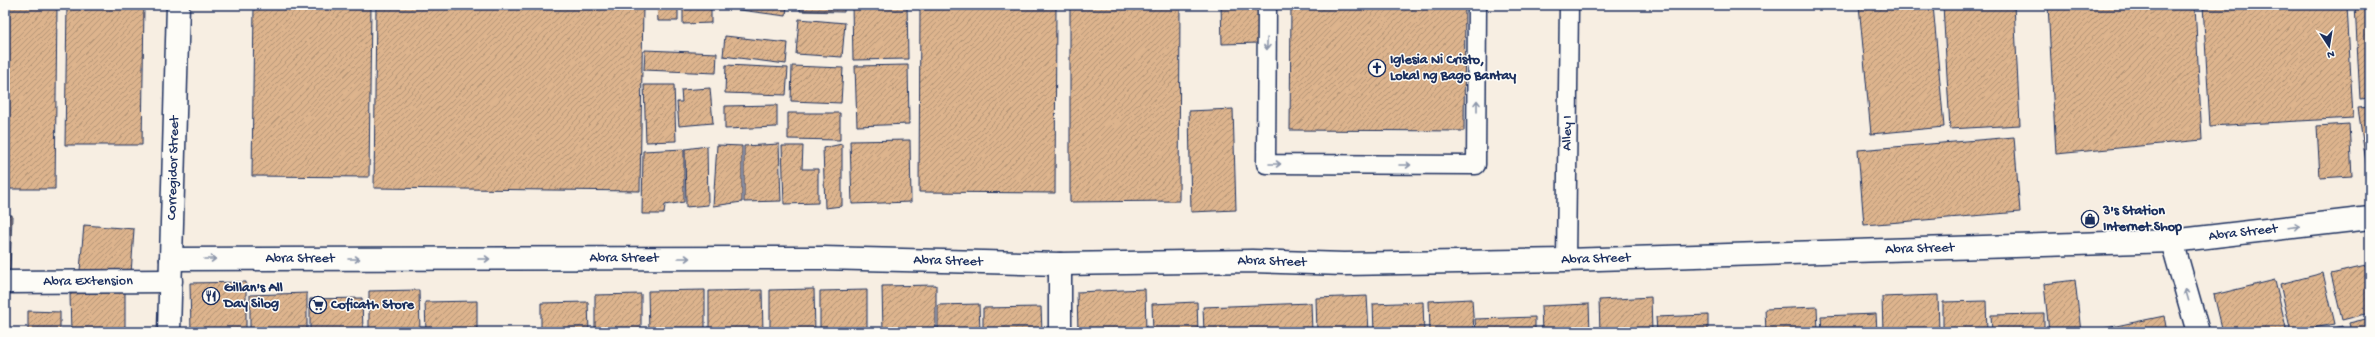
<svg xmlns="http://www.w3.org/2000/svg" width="2375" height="337" font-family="'Gochi Hand',sans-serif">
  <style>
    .building { fill: url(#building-hatch); stroke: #1b2f5e }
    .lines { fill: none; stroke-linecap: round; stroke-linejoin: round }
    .service-casing { stroke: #1b2f5e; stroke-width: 21 }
    .pedestrian-casing { stroke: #1b2f5e; stroke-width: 25 }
    .minor-casing { stroke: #1b2f5e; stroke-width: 25 }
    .tertiary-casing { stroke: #1b2f5e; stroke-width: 25 }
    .service { stroke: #fdfcf7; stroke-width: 18 }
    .pedestrian { stroke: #fdfcf7; stroke-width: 22 }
    .minor { stroke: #fdfcf7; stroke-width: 22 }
    .tertiary { stroke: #fdfcf7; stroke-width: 22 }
    .oneway { stroke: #8c96aa }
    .labels { text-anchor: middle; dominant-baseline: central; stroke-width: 3; stroke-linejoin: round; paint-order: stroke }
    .poi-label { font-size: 14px; font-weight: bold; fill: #1b2f5e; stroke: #fdfcf7; text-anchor: start }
    .street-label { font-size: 14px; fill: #1b2f5e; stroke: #fdfcf7 }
  </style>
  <defs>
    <pattern id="building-hatch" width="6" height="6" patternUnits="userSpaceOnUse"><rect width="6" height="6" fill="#ddb48d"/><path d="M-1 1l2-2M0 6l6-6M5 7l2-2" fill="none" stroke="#b29376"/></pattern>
  </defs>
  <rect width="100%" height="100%" fill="#f7eee2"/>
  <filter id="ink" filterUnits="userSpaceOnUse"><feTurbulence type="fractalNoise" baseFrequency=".025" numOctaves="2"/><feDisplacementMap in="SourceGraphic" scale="8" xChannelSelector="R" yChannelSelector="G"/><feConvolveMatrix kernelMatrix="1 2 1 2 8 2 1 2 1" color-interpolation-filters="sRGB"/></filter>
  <g filter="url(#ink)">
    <!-- building -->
    <path class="building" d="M5 5H57L55 189H5Z
      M67 5H144L142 145H65Z
      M254 5H371L369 177 252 176Z
      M376 5H643L640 191 374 188Z
      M657 5H678V21H658Z
      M683 5H711V23L683 24Z
      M717 5H787L786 16 717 7Z
      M800 5H844V12L800 11Z
      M852 5H907L908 59 853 60Z
      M920 5H1056L1055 193 919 192Z
      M1070 5H1180L1179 201 1070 202Z
      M1221 5H1259L1260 43 1222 44Z
      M1291 5H1465L1464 131 1290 130Z
      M1859 5H1933L1944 127 1871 134Z
      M1943 5H2014L2020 125 1950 129Z
      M2048 5H2195L2202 140 2056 154Z
      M2203 5H2347L2353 118 2210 126Z
      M2355 5H2370V98L2360 99Z
      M799 19 845 23 842 57 796 54Z
      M725 36 788 43 786 64 723 56Z
      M645 50 717 53 716 73 644 70Z
      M726 65 788 68 786 95 725 93Z
      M908 65 909 124 857 126 855 66Z
      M792 66 843 68 841 103 791 101Z
      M644 85H674L676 141 646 142Z
      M710 88 713 123 679 126 677 102H682L681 90Z
      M777 105V127L725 129V106Z
      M2370 107V189L2358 108Z
      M1233 109 1236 210 1191 212 1189 111Z
      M788 113H840V140L788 139Z
      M2349 124 2352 176 2320 178 2317 126Z
      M2014 137 2020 212 1864 225 1858 150Z
      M910 140 911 202 852 204 850 141Z
      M779 144 781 201 744 202V146Z
      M842 144V206L825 208 823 148Z
      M717 145 742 146V202L713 206Z
      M707 146 708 205 686 207 685 149Z
      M782 146H803L802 169H818V203L784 204Z
      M684 149V202L665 205 664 214H642L643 151Z
      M5 215H12L10 271H5Z
      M84 225 134 229 131 274 80 270Z
      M2370 265V313L2342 320 2331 274Z
      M2323 273 2335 324 2291 332 2280 284Z
      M2075 280 2081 332H2049L2044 284Z
      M2275 280 2287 332H2223L2214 295Z
      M246 282V332H191L190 283Z
      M936 285V332H883L882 286Z
      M814 289 815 332H770V290Z
      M1145 289 1146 332H1078L1077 292Z
      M419 290 420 332H369V291Z
      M705 290V332H649L648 291Z
      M762 290 763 332H709V291Z
      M867 290V332H820V291Z
      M125 292V332H71L70 294Z
      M307 293V332H250V295Z
      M641 294V332H595V295Z
      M1938 295 1939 332H1883L1882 297Z
      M1367 296 1369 332H1317L1316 298Z
      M1651 297 1652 332H1600L1599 300Z
      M362 298 363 332H310V299Z
      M1472 299 1474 332H1430L1429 301Z
      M477 301V332H426L425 302Z
      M1986 301 1987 332H1943V302Z
      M588 302 589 332H541V303Z
      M1197 302 1198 332H1153L1152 304Z
      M1423 302 1424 332H1374L1373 304Z
      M1311 303 1312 332H1204L1203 307Z
      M979 304 980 332H938V305Z
      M1589 304 1590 332H1542L1541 306Z
      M1041 307 1042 332H983V308Z
      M1817 307 1818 332H1766L1765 309Z
      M28 311 60 312V332H28Z
      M1876 314 1877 332H1822L1821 316Z
      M2044 314V332H1992L1991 315Z
      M1708 315V332H1657L1656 317Z
      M2164 316 2167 332H2097V330Z
      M1535 317V332H1476L1475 319Z
      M2370 318V332H2351L2349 323Z
      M2342 326 2343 332H2319Z"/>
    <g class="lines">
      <defs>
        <g id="service">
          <path d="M1267 5 1266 164 1476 165 1477 5"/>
          <path id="s1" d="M1566 260 1569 5"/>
        </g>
        <g id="pedestrian">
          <path id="s2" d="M5 282 171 281"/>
        </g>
        <g id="minor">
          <path d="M2172 241 2198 332"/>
          <path id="s3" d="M171 259 822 258 1060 264 1252 261 1344 264 1566 260 2172 241 2370 218"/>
          <path d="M1060 332V264"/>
        </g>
        <g id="tertiary">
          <path id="s4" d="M169 332 178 5"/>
        </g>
      </defs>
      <!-- service casing -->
      <use href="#service" class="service-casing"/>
      <!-- pedestrian casing -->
      <use href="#pedestrian" class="pedestrian-casing"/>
      <!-- minor casing -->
      <use href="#minor" class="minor-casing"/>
      <!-- tertiary casing -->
      <use href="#tertiary" class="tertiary-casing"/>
      <!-- service -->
      <use href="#service" class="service"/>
      <!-- pedestrian -->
      <use href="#pedestrian" class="pedestrian"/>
      <!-- minor -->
      <use href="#minor" class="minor"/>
      <!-- tertiary -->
      <use href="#tertiary" class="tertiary"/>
    </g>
    <!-- one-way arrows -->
    <defs><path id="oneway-shaft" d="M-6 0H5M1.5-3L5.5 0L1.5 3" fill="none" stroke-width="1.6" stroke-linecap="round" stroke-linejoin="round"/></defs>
    <g class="oneway">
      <use href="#oneway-shaft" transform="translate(1267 44) rotate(91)"/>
      <use href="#oneway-shaft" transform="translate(1477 106) rotate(-90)"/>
      <use href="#oneway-shaft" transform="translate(1275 164)"/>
      <use href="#oneway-shaft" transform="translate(1405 165)"/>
      <use href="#oneway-shaft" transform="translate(2294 227) rotate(-7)"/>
      <use href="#oneway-shaft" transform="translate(684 258)"/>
      <use href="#oneway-shaft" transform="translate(210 259)"/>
      <use href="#oneway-shaft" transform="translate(354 259)"/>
      <use href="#oneway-shaft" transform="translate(484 259)"/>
      <use href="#oneway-shaft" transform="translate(2187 295) rotate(-106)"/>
    </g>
  </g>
  <!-- icons -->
  <defs>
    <symbol id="church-ring" viewBox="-11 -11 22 22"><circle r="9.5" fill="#fdfcf7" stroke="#1b2f5e" stroke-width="1.5"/><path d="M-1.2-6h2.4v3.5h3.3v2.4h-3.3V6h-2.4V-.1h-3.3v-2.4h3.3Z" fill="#1b2f5e"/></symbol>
    <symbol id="shop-ring" viewBox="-11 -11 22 22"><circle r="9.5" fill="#fdfcf7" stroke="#1b2f5e" stroke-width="1.5"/><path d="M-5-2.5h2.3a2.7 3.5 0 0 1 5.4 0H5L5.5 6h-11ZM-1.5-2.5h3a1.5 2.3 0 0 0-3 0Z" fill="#1b2f5e"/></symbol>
    <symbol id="restaurant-ring" viewBox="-11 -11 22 22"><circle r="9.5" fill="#fdfcf7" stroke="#1b2f5e" stroke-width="1.5"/><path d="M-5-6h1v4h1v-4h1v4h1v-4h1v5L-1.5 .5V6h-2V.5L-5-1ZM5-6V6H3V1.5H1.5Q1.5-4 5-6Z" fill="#1b2f5e"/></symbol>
    <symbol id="supermarket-ring" viewBox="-11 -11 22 22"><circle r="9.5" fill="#fdfcf7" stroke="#1b2f5e" stroke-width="1.5"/><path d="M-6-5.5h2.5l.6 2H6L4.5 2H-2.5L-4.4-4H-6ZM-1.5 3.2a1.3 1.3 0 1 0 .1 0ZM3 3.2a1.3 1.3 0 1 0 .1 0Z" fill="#1b2f5e"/></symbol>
  </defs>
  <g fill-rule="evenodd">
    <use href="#church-ring" x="1367" y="58" width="20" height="20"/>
    <use href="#shop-ring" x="2080" y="209" width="20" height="20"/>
    <use href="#restaurant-ring" x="201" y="286" width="20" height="20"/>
    <use href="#supermarket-ring" x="308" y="295" width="20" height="20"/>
  </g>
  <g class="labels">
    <!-- poi labels -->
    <g class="poi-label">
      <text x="1390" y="60">Iglesia Ni Cristo,<tspan x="1390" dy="16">Lokal ng Bago Bantay</tspan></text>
      <text x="2103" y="211">3's Station<tspan x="2103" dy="16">Internet Shop</tspan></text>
      <text x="224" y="288">Gillan's All<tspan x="224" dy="16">Day Silog</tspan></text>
      <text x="331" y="305">Coficath Store</text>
    </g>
    <!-- street labels -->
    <g class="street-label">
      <text stroke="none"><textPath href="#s1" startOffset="127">Alley I</textPath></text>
      <text stroke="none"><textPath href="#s4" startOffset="164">Corregidor Street</textPath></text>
      <text stroke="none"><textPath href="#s3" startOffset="2073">Abra Street</textPath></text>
      <text stroke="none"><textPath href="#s3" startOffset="1749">Abra Street</textPath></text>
      <text stroke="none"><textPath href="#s3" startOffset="129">Abra Street</textPath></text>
      <text stroke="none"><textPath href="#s3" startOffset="453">Abra Street</textPath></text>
      <text stroke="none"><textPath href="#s3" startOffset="1425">Abra Street</textPath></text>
      <text stroke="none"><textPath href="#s3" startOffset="777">Abra Street</textPath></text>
      <text stroke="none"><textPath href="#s3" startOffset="1101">Abra Street</textPath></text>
      <text stroke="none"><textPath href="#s2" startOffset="83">Abra Extension</textPath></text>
    </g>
  </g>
  <!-- margin -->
  <rect width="2375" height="337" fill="none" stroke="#fdfcf7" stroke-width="20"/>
  <rect x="10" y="10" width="2355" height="317" fill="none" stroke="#1b2f5e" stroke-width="1.5" filter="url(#ink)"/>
  <!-- north arrow -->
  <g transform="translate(2329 46) rotate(168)" stroke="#fdfcf7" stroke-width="3" paint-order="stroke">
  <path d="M0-3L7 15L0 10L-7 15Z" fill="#1b2f5e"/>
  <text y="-6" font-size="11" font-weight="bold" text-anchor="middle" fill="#1b2f5e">N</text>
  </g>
</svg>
